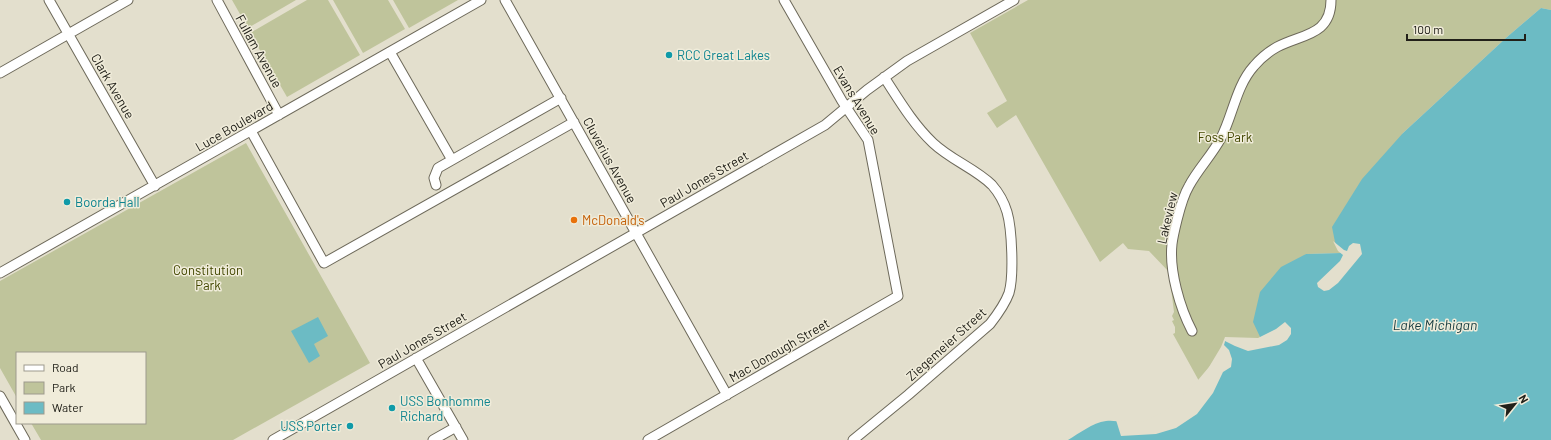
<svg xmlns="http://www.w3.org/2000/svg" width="1551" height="440" font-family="Barlow,sans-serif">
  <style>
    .green { fill: #bfc49b }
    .water { fill: #6cbbc4 }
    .pier { fill: #e3dfcd }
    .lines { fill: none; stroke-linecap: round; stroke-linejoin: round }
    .street-casing { stroke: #6d695a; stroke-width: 11 }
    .street { stroke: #fff; stroke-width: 9 }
    .culture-dot { fill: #0f9aa8; stroke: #f0ecda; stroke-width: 1.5 }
    .food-dot { fill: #e8710a; stroke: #f0ecda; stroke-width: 1.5 }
    .labels { text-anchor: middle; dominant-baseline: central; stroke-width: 3; stroke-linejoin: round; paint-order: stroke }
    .street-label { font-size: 13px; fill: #212019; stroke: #f0ecda }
    .culture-label { font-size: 13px; fill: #0d838f; stroke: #f0ecda; text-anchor: start }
    .park-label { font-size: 13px; fill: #424700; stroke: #f0ecda }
    .food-label { font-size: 13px; fill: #c56008; stroke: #f0ecda; text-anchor: start }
    .water-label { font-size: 14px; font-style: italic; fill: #173d41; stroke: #f0ecda }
  </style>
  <rect width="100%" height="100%" fill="#e3dfcd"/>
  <!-- green -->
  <path class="green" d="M232 0H296L248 28Z
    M307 0H328L360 55 287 97 250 33Z
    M333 0H388L405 29 363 53Z
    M393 0H458L409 28Z
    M1028 0H1551V10L1541 8 1507 37 1403 133 1341 253 1306 254 1261 340 1223 348 1199 381 1173 334 1175 333V327L1172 321 1174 320 1172 316 1174 312 1169 272 1149 251 1128 249 1123 243 1100 262 1016 115 997 128 987 113 1007 101 970 33Z
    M246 143 370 363 233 440H41L31 423H145V353H17V398L0 368V281Z"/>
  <!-- water -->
  <path class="water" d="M1541 8 1551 10V440H1068C1080 433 1092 423 1106 421 1118 419 1133 427 1145 423 1174 414 1217 366 1226 339H1261L1253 322 1260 292 1281 267 1306 254 1341 253 1335 242 1332 227 1362 179 1403 133 1507 37Z
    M318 317 328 336 314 344 320 356 309 363 291 331Z"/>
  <!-- pier -->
  <path class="pier" d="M1333 241 1344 250 1347 251 1349 246 1353 243 1360 244 1362 254 1338 283 1329 290 1324 291 1318 287 1317 283 1340 261 1343 255 1338 251Z
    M1285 322 1291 328V334L1287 340 1279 345 1248 351 1235 346 1225 341 1224 345 1229 350 1232 359 1231 367 1223 372 1213 393 1197 414 1176 428 1156 434 1121 436 1116 420 1144 422 1168 409 1193 386 1209 367 1221 347 1225 337 1258 338 1276 329Z"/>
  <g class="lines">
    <defs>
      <path id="street" d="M49 0 155 186
        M217 0 279 115
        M505 0 727 395
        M390 52 452 160
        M0 73 128 0
        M251 131 324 263 574 122
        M436 185 434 178 438 168 561 98
        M0 273 481 0
        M1192 331C1180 308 1169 271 1172 244 1173 236 1175 228 1177 220 1180 208 1183 196 1189 186 1198 169 1212 155 1221 138 1233 115 1236 86 1254 66 1260 59 1268 52 1277 47 1301 34 1331 36 1331 0
        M416 358 463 440
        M0 396 25 440
        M273 440 825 125 867 90 907 61 1014 0
        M433 440 456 427
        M648 440 898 296 868 140 842 101 784 0
        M853 440 908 395 990 324C997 315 1005 304 1009 293 1014 276 1012 229 1007 212 1004 202 999 193 992 185 976 169 951 160 933 143 913 124 899 100 884 77"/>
    </defs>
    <!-- street casing -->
    <use href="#street" class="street-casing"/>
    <!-- street -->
    <use href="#street" class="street"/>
  </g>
  <!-- markers -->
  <g class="culture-dot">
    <circle cx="669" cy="55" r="4"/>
    <circle cx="67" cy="202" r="4"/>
    <circle cx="392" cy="408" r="4"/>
    <circle cx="350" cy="426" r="4"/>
  </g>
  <circle class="food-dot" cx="574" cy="220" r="4"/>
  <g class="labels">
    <!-- street labels -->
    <g class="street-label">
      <text transform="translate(259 51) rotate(61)">Fullam Avenue</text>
      <text transform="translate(113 86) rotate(60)">Clark Avenue</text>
      <text transform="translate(857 100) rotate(59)">Evans Avenue</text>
      <text transform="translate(234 126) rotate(-30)">Luce Boulevard</text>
      <text transform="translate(610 160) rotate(61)">Cluverius Avenue</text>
      <text transform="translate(704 179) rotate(-30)">Paul Jones Street</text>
      <text transform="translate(1167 218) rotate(-77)">Lakeview</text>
      <text transform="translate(422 340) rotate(-30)">Paul Jones Street</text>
      <text transform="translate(946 344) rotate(-42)">Ziegemeier Street</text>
      <text transform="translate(779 350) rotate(-30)">Mac Donough Street</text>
    </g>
    <!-- culture labels -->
    <g class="culture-label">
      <text x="677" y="55">RCC Great Lakes</text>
      <text x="75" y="202">Boorda Hall</text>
      <text x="400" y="401">USS Bonhomme<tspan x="400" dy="15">Richard</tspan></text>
      <text x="342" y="426" text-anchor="end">USS Porter</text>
    </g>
    <!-- park labels -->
    <g class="park-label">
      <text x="1225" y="137">Foss Park</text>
      <text x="208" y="270">Constitution<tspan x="208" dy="15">Park</tspan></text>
    </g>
    <!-- food labels -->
    <g class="food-label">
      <text x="582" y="220">McDonald's</text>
    </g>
    <!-- water labels -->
    <g class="water-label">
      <text x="1435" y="324">Lake Michigan</text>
    </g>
  </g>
  <!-- legend -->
  <rect x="16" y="352" width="130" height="72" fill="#f0ecda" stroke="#9d9a8d"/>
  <rect x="24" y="365" width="20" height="6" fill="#ffffff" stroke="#9d9a8d"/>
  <text x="52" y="372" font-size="12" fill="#212019">Road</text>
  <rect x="24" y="382" width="20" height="12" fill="#bfc49b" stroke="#9d9a8d"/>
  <text x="52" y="392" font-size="12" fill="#212019">Park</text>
  <rect x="24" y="402" width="20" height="12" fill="#6cbbc4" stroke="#9d9a8d"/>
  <text x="52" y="412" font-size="12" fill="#212019">Water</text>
  <!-- north arrow -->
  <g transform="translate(1515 404) rotate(60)" stroke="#f0ecda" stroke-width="3" paint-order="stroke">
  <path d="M0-3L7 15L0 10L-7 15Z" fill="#212019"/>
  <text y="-6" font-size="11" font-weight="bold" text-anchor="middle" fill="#212019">N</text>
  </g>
  <!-- scale -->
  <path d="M1407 34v6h118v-6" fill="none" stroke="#212019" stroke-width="2"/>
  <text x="1413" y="34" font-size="12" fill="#212019" stroke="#f0ecda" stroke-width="3" paint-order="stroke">100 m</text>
</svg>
